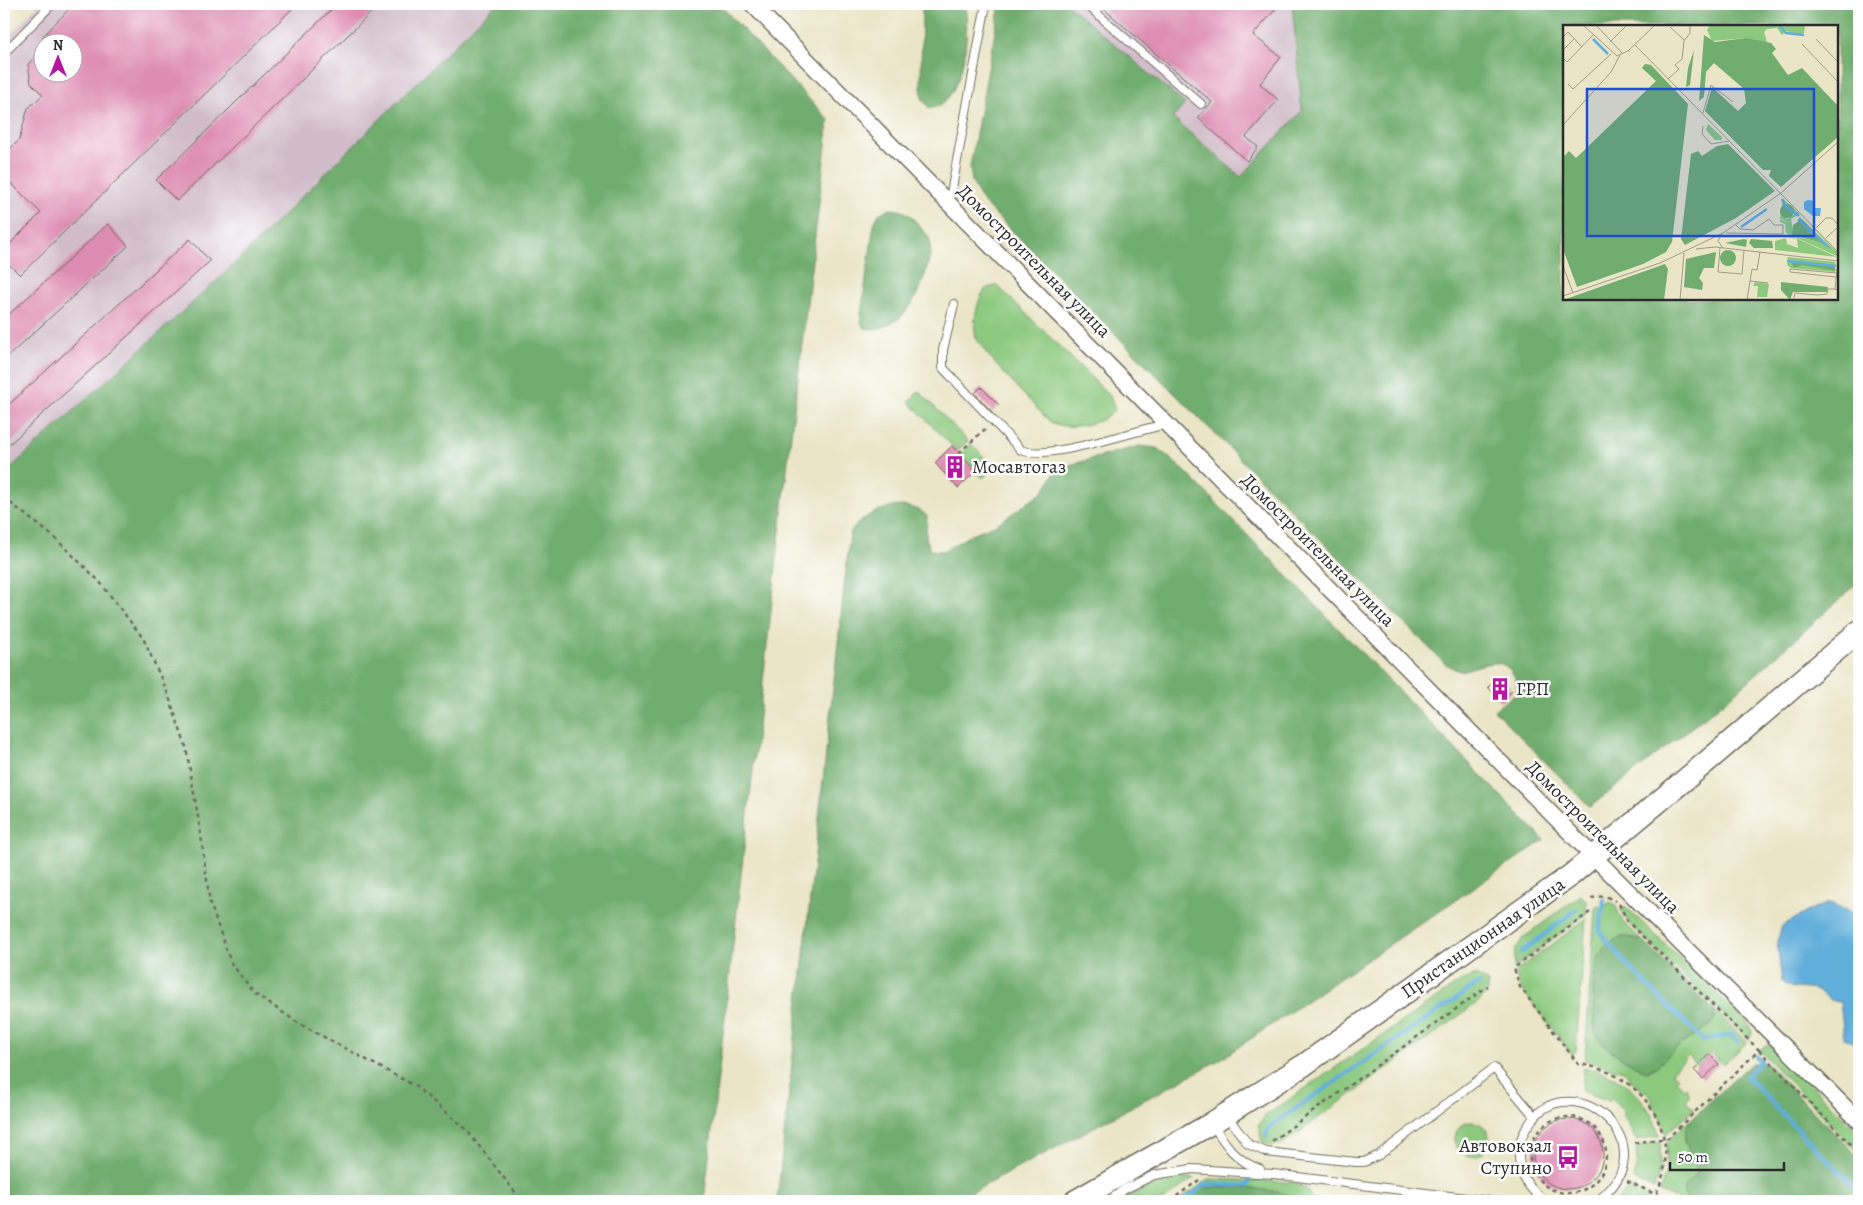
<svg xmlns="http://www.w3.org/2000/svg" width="1863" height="1205" font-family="Alegreya,serif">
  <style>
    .industrial { fill: #d1bdc9; fill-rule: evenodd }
    .green { fill: #8cc97f; stroke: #5c7a55 }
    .forest { fill: #71ad6e; stroke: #4e6c4c; fill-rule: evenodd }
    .water { fill: #61aeda; stroke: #466c82 }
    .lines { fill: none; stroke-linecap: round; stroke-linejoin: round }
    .stream { stroke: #61aeda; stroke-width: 4.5 }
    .building { fill: #de8db2 }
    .lane-casing { stroke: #6e6c61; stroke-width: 10 }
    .street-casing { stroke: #6e6c61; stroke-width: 18 }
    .secondary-casing { stroke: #6e6c61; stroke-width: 24 }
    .path { stroke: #6e6c61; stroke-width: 2.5; stroke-dasharray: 4 4; stroke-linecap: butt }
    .lane { stroke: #fff; stroke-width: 8 }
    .street { stroke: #fff; stroke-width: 15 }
    .secondary { stroke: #fff; stroke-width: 21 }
    .labels { text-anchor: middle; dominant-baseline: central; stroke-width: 5; stroke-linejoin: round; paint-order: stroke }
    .street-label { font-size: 19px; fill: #2b2b2b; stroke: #fff }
    .poi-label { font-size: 19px; fill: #2b2b2b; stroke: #fff; text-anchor: start }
    .inset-river { fill: none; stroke: #61aeda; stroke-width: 2.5 }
    .inset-road { fill: none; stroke: #9e9b88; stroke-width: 1 }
    .view { fill: #1d4ed8; fill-opacity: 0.15; stroke: #1d4ed8; stroke-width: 2.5 }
    .inset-edge { fill: none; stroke: #2b2b2b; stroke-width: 2.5 }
  </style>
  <rect width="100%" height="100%" fill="#fff"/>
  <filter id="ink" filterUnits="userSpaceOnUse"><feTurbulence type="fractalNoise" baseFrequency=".02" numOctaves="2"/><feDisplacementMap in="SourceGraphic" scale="10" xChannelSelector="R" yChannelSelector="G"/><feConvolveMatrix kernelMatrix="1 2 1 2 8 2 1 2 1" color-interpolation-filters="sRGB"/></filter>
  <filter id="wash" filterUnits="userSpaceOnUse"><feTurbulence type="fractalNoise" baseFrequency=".0096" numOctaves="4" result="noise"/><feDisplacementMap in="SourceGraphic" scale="20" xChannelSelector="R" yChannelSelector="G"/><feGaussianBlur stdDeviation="1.12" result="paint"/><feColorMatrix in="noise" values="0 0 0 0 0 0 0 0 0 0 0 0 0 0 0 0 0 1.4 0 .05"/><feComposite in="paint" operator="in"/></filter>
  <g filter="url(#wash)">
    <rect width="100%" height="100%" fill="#eae5c6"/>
    <!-- industrial -->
    <path class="industrial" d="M38 4H496L225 273 4 474V42ZM42 42H72V72H42Z
      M1067 4H1292L1302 111 1241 177 1173 117 1184 103Z"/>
    <!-- green -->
    <path class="green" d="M997 285 1110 396 1115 410C1102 425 1066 432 1049 421 1035 406 981 352 976 337 972 323 977 301 985 289Z
      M919 391 968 441 957 451 909 402Z
      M971 444 989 462V471L983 478 960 455Z
      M1581 895 1587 901 1586 914 1514 968 1515 950 1523 938Z
      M1610 902 1615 905 1623 922 1642 940C1599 925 1596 969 1594 998 1594 1011 1591 1028 1599 1039 1608 1052 1627 1059 1640 1069L1647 1071 1653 1069 1715 1014 1713 1009 1747 1042 1723 1065 1711 1052 1698 1066 1688 1056 1672 1072 1678 1078 1676 1081 1684 1089 1686 1087C1690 1092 1690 1097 1686 1102L1694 1109 1666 1134 1660 1117 1651 1102 1653 1100 1647 1091 1644 1092 1627 1077 1628 1074 1618 1068 1616 1070 1585 1060 1595 908 1598 905 1601 909Z
      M1625 906 1748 1023 1752 1032 1749 1040 1628 922 1621 909Z
      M1586 919 1576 1051 1572 1055 1520 987 1515 972Z
      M1476 975 1488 982V991L1481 1000 1284 1143 1272 1146 1262 1142 1258 1126 1265 1116 1463 980Z
      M1768 1045 1773 1046 1859 1133V1153L1759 1050Z
      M1584 1068C1621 1072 1651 1100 1659 1136L1636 1140 1623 1114 1625 1112 1612 1099 1609 1101 1582 1091Z
      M1690 1120 1684 1140 1693 1157 1697 1174 1688 1183 1686 1198 1689 1201H1681L1660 1192 1666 1171 1667 1141Z
      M1455 1139a17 17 0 1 1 34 0a17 17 0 1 1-34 0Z
      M1660 1142V1169L1654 1189 1633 1179 1637 1163 1636 1146Z
      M1168 1178H1194L1162 1201H1118Z
      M1209 1179 1290 1182 1306 1188 1313 1201H1178Z
      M1629 1187 1650 1197 1647 1201H1616Z"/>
    <!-- forest -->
    <path class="forest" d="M496 4H719L829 120 789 452 704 1201H4V474L225 273Z
      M922 4H965C970 32 965 102 930 109L922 98 921 87Z
      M1000 4H1067L1185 104 1173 118 1241 177 1302 111 1292 4H1859V582L1733 695 1590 807 1494 710 1516 693C1518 684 1517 679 1511 671 1498 654 1476 669 1459 671L1444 663 982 201 972 182 970 167ZM1837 26V299H1564V26Z
      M888 209C902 209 908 212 917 223 920 228 927 233 929 238 936 255 917 300 905 313 896 323 877 332 864 328L861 322V314L874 224 879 214Z
      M1139 446 1158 448 1188 474 1544 840 1221 1059 956 1201H777L850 533C863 511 907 495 927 516L926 537 930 550 943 551 974 533 997 524 1043 492 1055 472 1066 466Z
      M1624 937 1642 940 1713 1009 1715 1019 1712 1024 1677 1047 1659 1065 1647 1071C1635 1067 1605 1049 1599 1039 1590 1026 1592 968 1600 954 1604 945 1615 939 1624 937Z
      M1752 1063 1767 1064 1859 1158V1201H1689L1683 1193 1684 1187 1697 1174C1694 1149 1677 1145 1690 1120Z
      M1206 1188C1225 1187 1287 1187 1299 1201H1178L1190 1192Z"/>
    <!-- water -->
    <path class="water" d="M1830 903 1859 916V1046L1844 1038 1840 1002C1830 1002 1828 997 1820 992 1808 986 1792 992 1782 982L1777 941 1782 926 1814 908Z"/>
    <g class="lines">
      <!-- stream -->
      <path class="stream" d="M1604 900 1599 931 1633 971 1703 1040 1731 1035 1738 1042
        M1522 952 1576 910
        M1756 1056 1761 1061 1746 1076 1859 1192
        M1266 1136 1269 1127 1479 983
        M1183 1201 1207 1184 1248 1186 1250 1179"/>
    </g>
    <g id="blocks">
      <!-- building -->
      <path class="building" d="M74 4H297L20 275 4 259V250L41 213 4 176V155L19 140 28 108 43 95 31 83 28 64 42 49V72H72V42H48L42 37Z
        M337 4H380L177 201 156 180Z
        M1098 4H1280L1253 35 1281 57 1260 84 1278 100 1246 137 1258 147 1247 161 1198 118 1212 102Z
        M108 224 128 246 4 360V319Z
        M190 239 210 261 4 449V409Z
        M981 387 999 405 992 412 975 393Z
        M952 446 976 471 958 488 935 463Z
        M1499 677 1512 691 1501 702 1488 687Z
        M1709 1054 1719 1064 1703 1079 1694 1070Z
        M1533 1154a35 35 0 1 1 70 0a35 35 0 1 1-70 0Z"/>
    </g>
  </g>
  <g filter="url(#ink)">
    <use href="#blocks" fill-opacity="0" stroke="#6e6c61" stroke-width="1"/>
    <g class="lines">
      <defs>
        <path id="lane" d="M1086 4 1201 104
          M4 53 52 4
          M949 204 986 4
          M954 304 943 350V368L1021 450C1047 461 1134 431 1166 424
          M1227 1116 1248 1144 1266 1152 1356 1162H1364L1379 1155 1494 1068 1535 1117
          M1213 1125C1225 1144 1237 1162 1260 1169
          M1108 1201 1125 1189 1154 1175 1192 1169 1273 1174 1490 1201
          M1546 1201C1527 1189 1518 1173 1519 1151 1519 1139 1525 1129 1532 1120 1574 1065 1671 1146 1597 1201"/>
        <path id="street" d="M752 4 1594 857 1859 1121"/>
        <path id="secondary" d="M1075 1201 1212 1123 1304 1065 1571 875 1717 753 1859 631"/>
      </defs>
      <!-- lane casing -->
      <use href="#lane" class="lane-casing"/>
      <!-- street casing -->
      <use href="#street" class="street-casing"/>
      <!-- secondary casing -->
      <use href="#secondary" class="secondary-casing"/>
      <!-- path -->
      <path class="path" d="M959 453 985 429
        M4 498 54 537 99 581 143 638 168 694 186 747 200 828 210 903 231 963 255 994 300 1024 415 1086 465 1128 522 1201
        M1591 898 1605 896 1615 901
        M1619 904 1628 922 1759 1050 1668 1138 1632 1143
        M1590 912 1514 968 1520 987 1578 1064C1645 1072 1689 1140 1652 1201
        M1759 1050 1859 1153
        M1530 1155a38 38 0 1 1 76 0a38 38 0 1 1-76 0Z
        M1272 1141 1488 986
        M1627 1181 1670 1201
        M1170 1201 1199 1180"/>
      <!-- lane -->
      <use href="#lane" class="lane"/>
      <!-- street -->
      <use href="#street" class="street"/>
      <!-- secondary -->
      <use href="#secondary" class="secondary"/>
    </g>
  </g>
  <!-- icons -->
  <defs>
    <symbol id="building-bare" viewBox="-9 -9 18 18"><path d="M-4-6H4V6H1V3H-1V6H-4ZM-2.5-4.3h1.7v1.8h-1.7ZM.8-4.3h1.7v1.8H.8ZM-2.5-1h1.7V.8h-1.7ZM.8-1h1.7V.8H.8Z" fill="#b5179e" stroke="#fff" stroke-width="2.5" paint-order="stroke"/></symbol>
    <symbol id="bus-bare" viewBox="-9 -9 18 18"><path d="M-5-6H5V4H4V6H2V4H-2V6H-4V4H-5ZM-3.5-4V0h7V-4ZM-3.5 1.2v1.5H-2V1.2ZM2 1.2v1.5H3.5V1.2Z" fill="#b5179e" stroke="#fff" stroke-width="2.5" paint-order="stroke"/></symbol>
  </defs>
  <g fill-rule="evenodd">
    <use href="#building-bare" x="939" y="451" width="32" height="32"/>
    <use href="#building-bare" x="1484" y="673" width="32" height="32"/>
    <use href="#bus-bare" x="1552" y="1141" width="32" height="32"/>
  </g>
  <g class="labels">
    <!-- street labels -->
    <g class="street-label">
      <text transform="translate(1034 261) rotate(45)">Домостроительная улица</text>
      <text transform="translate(1318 550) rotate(45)">Домостроительная улица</text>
      <text transform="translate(1603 837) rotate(45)">Домостроительная улица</text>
      <text transform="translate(1483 938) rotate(-35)">Пристанционная улица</text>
    </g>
    <!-- poi labels -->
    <g class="poi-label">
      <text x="972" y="467">Мосавтогаз</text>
      <text x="1516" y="689">ГРП</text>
      <text x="1552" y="1146" text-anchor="end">Автовокзал<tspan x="1552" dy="22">Ступино</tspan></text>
    </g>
  </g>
  <!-- overview -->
  <g transform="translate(1563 25)">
    <rect width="275" height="275" fill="#eae5c6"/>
    <path d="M147 0H242L241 8 235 10 223 6 219 10 214 3 204 4 201 7 204 17 200 19 183 13 149 16 144 5ZM145 99 159 112V115H152L143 105ZM220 174 237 189 228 194 231 211 256 217 271 226 239 191 275 228 274 231 223 208 222 199 217 197V194L225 198 217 193ZM223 178 233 188 224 194 218 188ZM226 210 231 212V213H233L274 232 212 225V216L223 213 224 219 235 223 234 214 224 212ZM225 232 272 237V247L228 243 224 240ZM192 257 206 259 204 272H194L195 261H190Z" fill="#8cc97f" fill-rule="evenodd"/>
    <path d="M141 10 152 17 183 13 208 18 213 24 209 28 225 50 239 43 275 81V112L218 162 206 151 208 145H200L142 86 149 62 175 86 183 78 181 64 151 38 143 47 141 72 136 76ZM131 25 127 60 123 62 125 43ZM82 39 88 40 125 79 109 217 103 227 80 239 14 262 0 224V132L6 126 13 133 93 56 79 43ZM165 119 212 166 173 193 122 220 118 214 128 129 135 126 139 131 154 121ZM217 186a7 7 0 1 1 14 0a7 7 0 1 1-14 0ZM239 194 271 226 256 217 229 210 230 200ZM181 214 184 215 183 222 162 218ZM188 214 209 216 210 223H191L186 218ZM157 233a8 8 0 1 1 16 0a8 8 0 1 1-16 0ZM153 227 151 243H141L136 253 140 258 139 265 121 262 123 234ZM228 236 271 240 273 246 239 240 231 243ZM102 239 105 244 101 275H0ZM218 257 265 262 264 267H230L227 275 218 265Z" fill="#71ad6e"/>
    <path d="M245 175 251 176V183H258L257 191H250L241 184V177Z" fill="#61aeda"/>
    <path class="inset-river" d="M216 0 223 8 241 10M30 14 45 29M219 174 223 182 236 191M238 193 236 195 264 221M178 202 204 184M224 236 273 241"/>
    <path class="inset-road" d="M20 0 54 31 65 26 92 0M33 0 60 29M107 2 121 15M0 12 5 7 19 22M253 14 275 37M47 17 64 0M239 19 275 57M72 20 275 227M0 25 11 14M0 33 4 37 30 10M105 54 116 44 112 40 119 34 121 16 127 8V0M5 59 10 64 48 29M140 88 148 60 170 77M0 100 48 47 57 30M140 101 139 109 148 119 166 116M173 200 177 204 190 205 206 194 211 200M253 203 263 193H269L275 200M163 208 220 209V200H211M159 209 155 216 160 223M263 213 275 202M157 223 155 247 179 249 181 225M133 224 152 222 275 236M197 227 194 245 189 244 187 256 205 258M275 236 272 264 275 265M0 241 10 268M273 252 227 247V244L274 248M0 271 97 238 160 208 218 168 275 117M231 273 232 268 254 270 264 269 265 264H272M117 275 121 228M184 275 187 256"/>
    <path class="view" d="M24 64H251V211H24Z"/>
    <rect width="275" height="275" class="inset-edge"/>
  </g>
  <!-- margin -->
  <rect width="1863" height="1205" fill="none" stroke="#fff" stroke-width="20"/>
  <!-- north arrow -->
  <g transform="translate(58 58)"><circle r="24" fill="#ffffff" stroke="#aaaaaa"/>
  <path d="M0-4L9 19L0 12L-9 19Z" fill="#b5179e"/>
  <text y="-8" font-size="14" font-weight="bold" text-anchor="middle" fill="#2b2b2b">N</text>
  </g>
  <!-- scale -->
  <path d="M1670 1162v8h114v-8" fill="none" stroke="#2b2b2b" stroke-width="2.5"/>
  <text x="1678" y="1162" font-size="15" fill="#2b2b2b" stroke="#ffffff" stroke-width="4" paint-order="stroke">50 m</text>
</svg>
